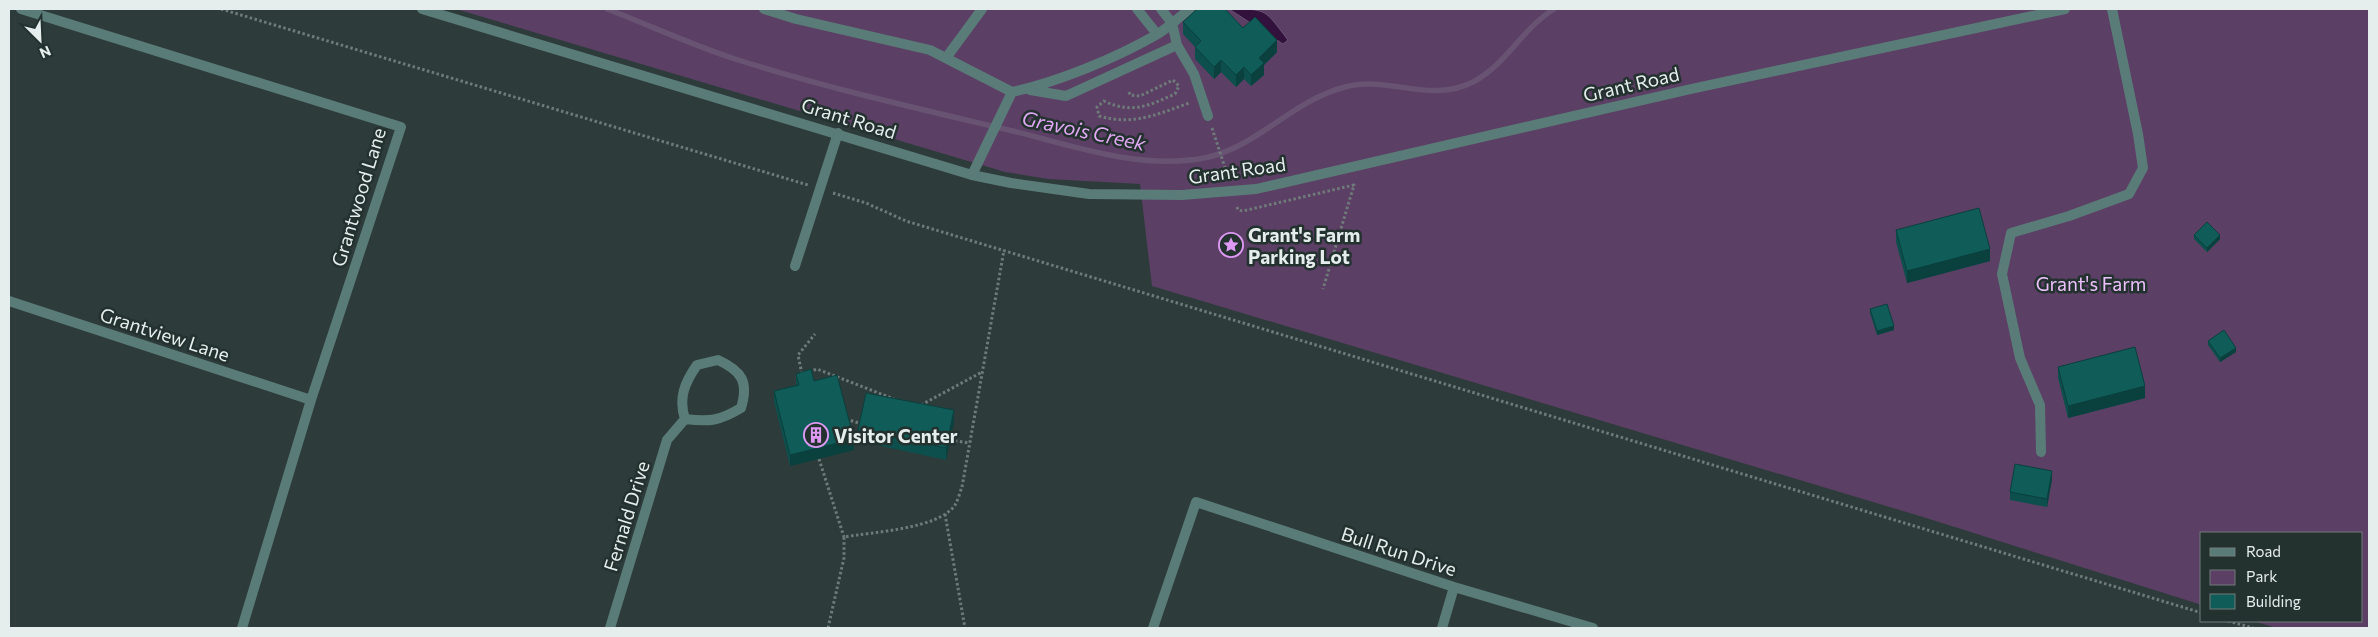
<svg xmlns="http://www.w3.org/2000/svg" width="2378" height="637" font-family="Commissioner,sans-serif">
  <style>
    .green { fill: #5b3f64 }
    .water { fill: #33113d; stroke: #685372 }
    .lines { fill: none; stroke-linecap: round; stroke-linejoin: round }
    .stream { stroke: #685372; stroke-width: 5.5 }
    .path { stroke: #6f7b7a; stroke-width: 3; stroke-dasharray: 2.5 2.5; stroke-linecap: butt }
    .service { stroke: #5a7c79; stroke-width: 10 }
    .minor { stroke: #5a7c79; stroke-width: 10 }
    .tertiary { stroke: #5a7c79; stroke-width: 10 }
    .wall { fill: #0d4f4c }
    .shaded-wall { fill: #0a403e }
    .building { fill: #0f5c58; stroke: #0a403e }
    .labels { text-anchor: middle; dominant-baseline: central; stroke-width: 5; stroke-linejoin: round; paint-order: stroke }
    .street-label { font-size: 19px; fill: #e5eeed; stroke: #23312f }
    .poi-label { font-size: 19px; font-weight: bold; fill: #e5eeed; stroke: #23312f; text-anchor: start }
    .park-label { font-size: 19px; fill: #edc0fb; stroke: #23312f }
    .water-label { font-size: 20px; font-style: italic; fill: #e0a8f2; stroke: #23312f }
  </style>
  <rect width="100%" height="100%" fill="#2d3b3a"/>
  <!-- green -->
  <path class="green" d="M456 9H2369V628H2277L2253 621H2362V533H2202V605L1923 517 1152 286 1140 184 1048 179 1005 172Z"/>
  <!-- water -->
  <path class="water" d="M1229 9C1268 9 1264 9 1288 40L1283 44Z"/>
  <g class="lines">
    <!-- stream -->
    <path class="stream" d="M607 9C649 25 692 45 735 59 826 88 920 109 1013 131 1074 146 1140 170 1204 158 1257 148 1291 101 1345 87 1391 75 1430 105 1475 81 1507 63 1523 28 1554 9"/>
    <!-- path -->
    <path class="path" d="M221 9 808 185
      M1129 92 1130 95 1140 96 1173 80 1179 86 1175 94C1148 106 1132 114 1104 101L1097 107 1099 116C1132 126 1159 114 1189 103
      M1212 128 1228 177
      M833 193 866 203 906 221 2202 613
      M1237 207 1238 210 1243 211 1354 185 1323 289
      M809 372 817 369 894 399
      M802 374 798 355 815 334
      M921 405 982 372
      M846 419 862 424
      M950 440 969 443
      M819 459 844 537
      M945 514 965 628
      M2228 621 2253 628
      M828 628 844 558V537C872 532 939 529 955 505 958 500 960 492 962 487L1004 250"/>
    <!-- service -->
    <path class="service" d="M764 9 796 19 930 50 1012 92C1058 82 1116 58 1156 35 1168 28 1179 17 1190 9
      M1137 9 1157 34
      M1177 45 1194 74 1208 116
      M946 58 982 9
      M1030 90 1066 96 1177 45 1172 23 1161 9
      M972 175 1012 92
      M795 266 838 133
      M2041 452 2040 405 2020 358 2002 274 2011 233 2069 216 2129 194 2143 168 2138 134 2112 9"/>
    <!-- minor -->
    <path class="minor" d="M21 9 401 127 311 400 242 628
      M9 301 311 400
      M718 360C742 371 749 382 741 408 719 421 710 422 685 419 678 398 685 382 697 365Z
      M610 628 667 440 685 419
      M1153 628 1196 502 1454 587 1593 628
      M1442 628 1454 587"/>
    <!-- tertiary -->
    <path class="tertiary" d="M422 9 972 175 1011 183 1089 194 1182 195 1256 189 1691 89 2065 9"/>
  </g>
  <!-- wall -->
  <path class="wall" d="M1183 22 1243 28 1277 52 1264 65V75L1251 86 1244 79 1236 87 1221 72 1214 79 1195 59V47L1183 34Z
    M1896 230 1990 261 1907 283 1896 242Z
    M2194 235 2220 239 2207 252 2194 239Z
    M1870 309 1894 330 1877 335 1870 313Z
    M2208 341 2236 352 2220 362 2208 345Z
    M2058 367 2145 398 2068 418 2058 378Z
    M796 374 814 381 854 450 790 466 774 402V391L796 385Z
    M954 422 946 460 858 441V430Z
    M2052 479 2047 507 2010 500V492Z"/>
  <!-- shaded-wall -->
  <path class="shaded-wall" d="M1277 40V52L1264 65V75L1251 86V75L1259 58Z
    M1221 60V72L1214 79V67Z
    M1244 67V79L1236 87V75Z
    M2220 235V239L2207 252V248Z
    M1990 249V261L1907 283V271Z
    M1894 326V330L1877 335V331Z
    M2236 348V352L2220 362V358Z
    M2145 386V398L2068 418V406Z
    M954 410V422L946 460V448Z
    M854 439V450L790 466V455Z
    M2052 471V479L2047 507V499Z"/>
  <!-- building -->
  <path class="building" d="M1197 9H1225L1243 28 1255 17 1277 40 1259 58 1264 63 1251 75 1244 67 1236 75 1221 60 1214 67 1195 47 1201 41 1183 22Z
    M1979 208 1990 249 1907 271 1896 230Z
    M2207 222 2220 235 2207 248 2194 235Z
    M1887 304 1894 326 1877 331 1870 309Z
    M2224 330 2236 348 2220 358 2208 341Z
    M2135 347 2145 386 2068 406 2058 367Z
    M811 369 814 381 837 375 854 439 790 455 774 391 799 385 796 374Z
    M866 393 954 410 946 448 858 430Z
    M2015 464 2052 471 2047 499 2010 492Z"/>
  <!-- icons -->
  <defs>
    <symbol id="sight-ring" viewBox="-11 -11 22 22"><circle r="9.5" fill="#23312f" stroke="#dd99f3" stroke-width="1.5"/><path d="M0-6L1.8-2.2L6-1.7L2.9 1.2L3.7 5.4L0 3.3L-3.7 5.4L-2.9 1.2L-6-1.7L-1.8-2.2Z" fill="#dd99f3"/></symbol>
    <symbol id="building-ring" viewBox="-11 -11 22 22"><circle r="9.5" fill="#23312f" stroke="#dd99f3" stroke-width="1.5"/><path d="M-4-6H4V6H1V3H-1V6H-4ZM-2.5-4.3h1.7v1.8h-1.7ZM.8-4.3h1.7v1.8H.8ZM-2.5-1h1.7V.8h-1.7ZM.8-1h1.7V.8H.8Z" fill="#dd99f3"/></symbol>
  </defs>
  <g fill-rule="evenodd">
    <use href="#sight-ring" x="1217" y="231" width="28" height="28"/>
    <use href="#building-ring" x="802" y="421" width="28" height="28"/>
  </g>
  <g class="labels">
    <!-- street labels -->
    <g class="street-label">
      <text transform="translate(1631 84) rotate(-13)">Grant Road</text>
      <text transform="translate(849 118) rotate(17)">Grant Road</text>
      <text transform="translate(1237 170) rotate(-8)">Grant Road</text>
      <text transform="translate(358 197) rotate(-73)">Grantwood Lane</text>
      <text transform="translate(165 334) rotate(18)">Grantview Lane</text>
      <text transform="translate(626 516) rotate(-73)">Fernald Drive</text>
      <text transform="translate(1399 551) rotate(18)">Bull Run Drive</text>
    </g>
    <!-- poi labels -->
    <g class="poi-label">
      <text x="1248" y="234">Grant's Farm<tspan x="1248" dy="22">Parking Lot</tspan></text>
      <text x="834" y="435">Visitor Center</text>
    </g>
    <!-- park labels -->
    <g class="park-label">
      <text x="2091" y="283">Grant's Farm</text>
    </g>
    <!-- water labels -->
    <g class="water-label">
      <text transform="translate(1084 130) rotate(12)">Gravois Creek</text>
    </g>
  </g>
  <!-- border -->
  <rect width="2378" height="637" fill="none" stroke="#e5eeed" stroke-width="20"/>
  <!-- legend -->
  <rect x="2200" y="532" width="162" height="90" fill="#23312f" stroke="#717d7b"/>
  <rect x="2210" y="548" width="25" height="8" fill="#5a7c79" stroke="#717d7b"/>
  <text x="2246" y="557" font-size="15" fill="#e5eeed">Road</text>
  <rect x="2210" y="570" width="25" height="15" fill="#5b3f64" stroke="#717d7b"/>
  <text x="2246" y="582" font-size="15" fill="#e5eeed">Park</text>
  <rect x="2210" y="594" width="25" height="15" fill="#0f5c58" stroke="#717d7b"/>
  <text x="2246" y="607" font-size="15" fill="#e5eeed">Building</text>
  <!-- north arrow -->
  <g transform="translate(40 40) rotate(156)" stroke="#23312f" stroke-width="4" paint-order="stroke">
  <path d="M0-4L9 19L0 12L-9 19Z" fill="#e5eeed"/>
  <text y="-8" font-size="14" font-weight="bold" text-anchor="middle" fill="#e5eeed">N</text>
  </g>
</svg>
